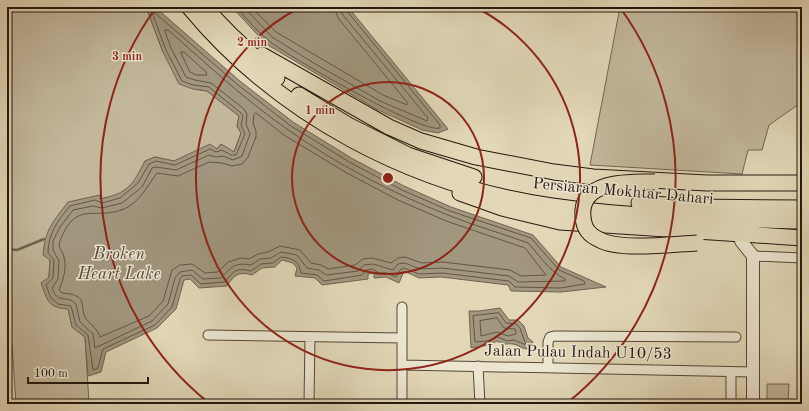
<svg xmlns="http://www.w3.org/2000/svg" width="809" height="411" font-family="'Old Standard TT',serif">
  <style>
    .green { fill: #c2b79b; stroke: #736654 }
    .water { fill: #a1967e; stroke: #6f6351 }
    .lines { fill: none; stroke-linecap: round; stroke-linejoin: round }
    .shore { stroke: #625646; stroke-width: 1 }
    .stream { stroke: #6f6351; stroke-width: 2.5 }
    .minor-casing { stroke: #544638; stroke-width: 11 }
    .tertiary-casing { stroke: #544638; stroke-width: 14 }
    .primary-casing { stroke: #24160e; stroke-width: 17 }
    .minor { stroke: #ece6d1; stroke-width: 9 }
    .tertiary { stroke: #ece6d1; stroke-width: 12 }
    .primary { stroke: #e2d8b8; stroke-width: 15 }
    .primary-bridge-casing { stroke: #24160e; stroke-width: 17; stroke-linecap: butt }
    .primary-bridge { stroke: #e2d8b8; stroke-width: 15 }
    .ring { fill: none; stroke: #8f2418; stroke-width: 2 }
    .labels { text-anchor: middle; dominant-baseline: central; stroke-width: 3; stroke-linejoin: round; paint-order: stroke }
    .street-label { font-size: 16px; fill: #24160e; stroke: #ece6d1 }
    .water-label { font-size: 17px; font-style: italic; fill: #56493b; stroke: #ece6d1 }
    .centre { fill: #8f2418; stroke: #ece6d1; stroke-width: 2 }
    .ring-label { font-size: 12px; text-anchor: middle; font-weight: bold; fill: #8f2418; stroke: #ece6d1; stroke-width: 3; stroke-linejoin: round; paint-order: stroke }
  </style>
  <rect width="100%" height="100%" fill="#e2d8b8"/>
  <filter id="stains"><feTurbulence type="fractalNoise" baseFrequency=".005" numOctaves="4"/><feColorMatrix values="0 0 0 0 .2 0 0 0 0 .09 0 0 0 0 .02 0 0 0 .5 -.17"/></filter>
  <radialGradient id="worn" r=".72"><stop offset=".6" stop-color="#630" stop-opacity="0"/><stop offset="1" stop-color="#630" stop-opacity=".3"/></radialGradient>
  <!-- green -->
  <path class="green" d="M7 7H146L163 52 193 89 207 91 239 116 237 126 241 133 234 152 221 144 217 149 187 156 174 161 155 157 145 161 135 181 119 195 100 199V196L50 260 49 277 68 308 72 327 85 337 89 404H16L12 344H7Z
    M620 7H802V102L769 125 762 150H748L742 174 590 165Z
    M767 384H789L788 404H767Z"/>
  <!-- water -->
  <path class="water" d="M146 7H155L241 82 293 122 353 159 404 186 451 207 533 235 561 267 606 287 561 292 511 291 508 285 441 277 419 278 404 271 399 283 386 277 374 278V273L368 274V279L322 285 315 278 295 276 297 268 293 263 282 260 275 267 262 268 252 275C239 271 234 275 227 286L199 288 190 279 184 280 176 309 157 328 106 352 101 372 88 376 85 337 72 327 68 309C48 308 47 300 41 283L49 277 50 260 43 255C45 229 53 222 68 202L100 195V199C128 193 132 186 145 161L155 157 174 161 210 144 217 149 221 144 234 152 241 133 237 126 239 116 207 91 193 89 179 84 163 52Z
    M232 7H348L448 129 438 133 422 130 376 109 266 44Z
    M500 308 509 320H518L524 326 528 338 533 342 529 349C521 349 519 345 513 344 505 343 507 346 497 341L489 345 471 348 469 311H479Z"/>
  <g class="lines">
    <!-- shore -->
    <path class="shore" d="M237 7C246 19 257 31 269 41 288 56 422 134 440 128V125L347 11 346 7
      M244 7 272 37 312 62 380 101 427 121 428 118 342 14 340 7
      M251 7 276 32 383 95 407 105V102L338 18 334 7
      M155 13 238 85 291 126 351 163 402 190 450 211 531 238 559 270 584 281 585 284 560 288 515 287 509 281 442 273 419 274 404 268 400 270 396 277 387 273H379L373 269 366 270 362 275 324 281 317 275 301 273C299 261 293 258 281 257L273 263 261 264 251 271C235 267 235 271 224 282L201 284 191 275 182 276 180 279 172 307 155 325 103 349 98 368 93 370 88 335 76 325 71 306 58 304 51 298 46 285 53 278 54 260 48 253C48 234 58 220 70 206L95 200 102 203 120 198 138 183 149 164 156 161 175 165 210 149 216 152 222 150 231 155H236L245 134 241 125 243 116 241 113 209 87 193 85 182 81 166 50 153 15Z
      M165 30H168C207 64 245 100 287 129 336 164 392 193 448 215 474 226 502 233 528 243 540 256 549 271 565 279V281L518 282 509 276 442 268 420 269 405 263 398 264 393 270 373 264 364 265 358 271 326 275 319 270 307 268 297 255 281 252 271 258 260 259 251 265C235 262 231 267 221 278L203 279 192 270 180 272 175 278 168 304 152 321 95 348 93 334 80 322 76 304C66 294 58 305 52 288L58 279 59 261 53 250V241L60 227 73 210 93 206 102 208 122 203 142 187 152 168 156 167 176 170 209 155 216 157 223 156 233 160 242 156 250 134 246 124 247 114 244 109 211 83 195 80 186 77 171 48Z
      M181 52H184L206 72 207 75H196L190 72Z
      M256 113 284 135 345 172 398 200 446 221 525 248 546 275 521 276 510 270 443 262 422 263 405 257 398 258 391 263 372 258 363 259 355 265 328 269 321 265 311 263 300 250 280 246 268 252 258 254 249 259 241 258 228 262 218 272 205 273 192 264 180 265 172 270 163 301 149 316 100 337C97 329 93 326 87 320 77 308 92 295 62 293L59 290C63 280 67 269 64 257 63 251 57 248 60 241 76 199 94 221 124 209 140 202 147 186 157 173L178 176 209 162 222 163 232 166 242 164 248 157 256 137V131L253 123 254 115Z
      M499 313 506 323 516 324 520 328 526 345 514 340 507 341 498 337 487 341 475 342 473 316Z
      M497 318 504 328 515 329 516 334 508 336 497 332 481 336 480 321Z"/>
    <!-- stream -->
    <path class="stream" d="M7 249 17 250 44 239"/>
    <defs>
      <path id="minor" d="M753 256 802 258
        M208 335 402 338
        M402 365 753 372
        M478 366 480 404
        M548 368V342L550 337 554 336 736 337
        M309 404 310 337
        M402 404V307
        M731 404V372"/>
      <path id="tertiary" d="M741 241 753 256V404"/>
      <path id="primary" d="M189 7C279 116 413 186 552 206 635 218 719 219 802 221
        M204 7 230 34 277 78
        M262 55 389 127 421 141 476 157 554 172 593 177 707 183H802
        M299 95 348 125 408 155 474 177
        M460 193 502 208 560 222 802 238
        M639 203 692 207 802 208"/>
    </defs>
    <!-- minor casing -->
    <use href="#minor" class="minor-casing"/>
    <!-- tertiary casing -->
    <use href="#tertiary" class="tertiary-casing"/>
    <!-- primary casing -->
    <use href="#primary" class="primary-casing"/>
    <!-- minor -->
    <use href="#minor" class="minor"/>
    <!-- tertiary -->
    <use href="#tertiary" class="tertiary"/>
    <!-- primary -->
    <use href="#primary" class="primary"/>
    <defs>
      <path id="primary-bridge" d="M655 182C631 182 579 179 583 217 584 229 589 235 600 240 621 251 673 244 697 243"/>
    </defs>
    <!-- primary-bridge casing -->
    <use href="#primary-bridge" class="primary-bridge-casing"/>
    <!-- primary-bridge -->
    <use href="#primary-bridge" class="primary-bridge"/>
  </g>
  <!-- distance rings -->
  <g class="ring">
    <circle cx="388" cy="178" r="96"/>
    <path d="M477 8A192 192 0 1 1 299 8"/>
    <path d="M209 403A288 288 0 0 1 155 9M621 9A288 288 0 0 1 567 403"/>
  </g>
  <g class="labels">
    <!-- street labels -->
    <g class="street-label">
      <text transform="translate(623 192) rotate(5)">Persiaran Mokhtar Dahari</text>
      <text transform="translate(578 353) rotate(1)">Jalan Pulau Indah U10/53</text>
    </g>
    <!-- water labels -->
    <g class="water-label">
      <text x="119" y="254">Broken<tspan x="119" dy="20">Heart Lake</tspan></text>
    </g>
  </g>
  <circle cx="388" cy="178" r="6" class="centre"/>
  <g class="ring-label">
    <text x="252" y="46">2 min</text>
    <text x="127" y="60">3 min</text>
    <text x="320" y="114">1 min</text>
  </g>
  <!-- margin -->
  <rect width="809" height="411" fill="none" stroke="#e2d8b8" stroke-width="24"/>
  <rect x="8" y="8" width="793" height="395" fill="none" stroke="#24160e" stroke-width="2"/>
  <rect x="12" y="12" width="785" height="387" fill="none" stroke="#24160e"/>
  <!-- scale -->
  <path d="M28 377v6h120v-6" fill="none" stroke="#24160e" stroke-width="2"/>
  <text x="34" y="377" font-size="12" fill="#24160e" stroke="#ece6d1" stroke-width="3" paint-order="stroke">100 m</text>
  <rect width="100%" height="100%" filter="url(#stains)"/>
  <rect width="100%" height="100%" fill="url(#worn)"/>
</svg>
